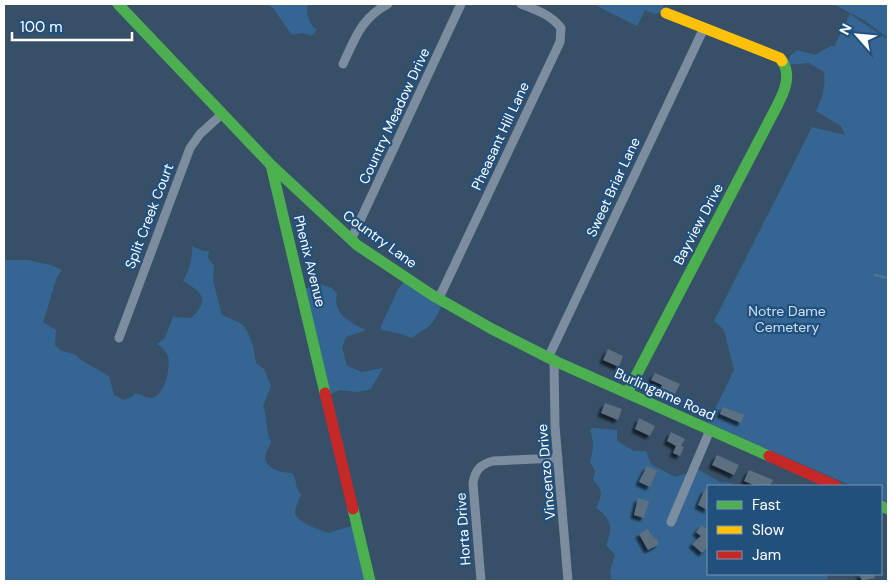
<svg xmlns="http://www.w3.org/2000/svg" width="892" height="585" font-family="'DM Sans',sans-serif">
  <style>
    .green { fill: #356693 }
    .lines { fill: none; stroke-linecap: round; stroke-linejoin: round }
    .stream { stroke: #527394; stroke-width: 2.5 }
    .building { fill: #5b6f81; filter: url(#shadow) }
    .street { stroke: #7c8d9f; stroke-width: 9 }
    .fast { stroke: #4caf50; stroke-width: 11 }
    .slow { stroke: #ffc107; stroke-width: 11 }
    .jam { stroke: #c62828; stroke-width: 11 }
    .labels { text-anchor: middle; dominant-baseline: central; stroke-width: 4.5; stroke-linejoin: round; paint-order: stroke }
    .street-label { font-size: 14px; fill: #fff; stroke: #22507d }
    .park-label { font-size: 14px; fill: #c9e0f5; stroke: #22507d }
  </style>
  <defs>
    <filter id="shadow"><feDropShadow dx="-3.5" dy="3.5" stdDeviation="1" flood-color="#0009"/></filter>
  </defs>
  <rect width="100%" height="100%" fill="#375068"/>
  <!-- green -->
  <path class="green" d="M267 4H308C305 14 309 24 317 30L311 36 303 33 292 35 273 8Z
    M597 4H662L664 10 655 14 645 10 637 26 599 7Z
    M833 4H888V38L864 20Z
    M850 14 888 40V502L881 499V486H852L708 423 734 370 724 330 714 321 812 127 845 135 841 126 816 111C822 99 826 86 824 72L809 63 785 65 791 55 797 50 815 55 831 46 834 47Z
    M192 246 203 251H209L208 258 214 266 213 281 222 315C228 318 235 320 240 323 250 329 255 352 256 363L264 369 271 386 263 406C268 417 265 431 271 442 269 447 265 453 265 458 266 469 283 473 292 473 298 481 294 487 301 495 299 500 296 506 295 511 294 522 319 529 328 533L355 525 370 581H4V260H27L51 265 62 270 57 277 43 322 56 330 55 345 60 350 76 355 81 360 109 376 114 395 124 400 132 397 136 393C141 395 146 398 151 398 165 397 171 367 168 356 166 351 162 347 157 344L165 338 173 317 191 318C211 300 202 292 183 281 189 271 193 258 192 246Z
    M407 279 444 301C440 308 437 317 432 323 427 330 419 331 412 338L398 333 381 330V326L398 289Z
    M320 284 332 288 337 294C332 314 351 323 366 330L346 337 342 347 347 366 362 372 383 368 371 389 358 392 339 390 326 397 301 290Z
    M592 428 617 430V441L634 451H646L651 464 675 477 699 470 720 482 732 483 735 486H708V574H828L827 581H610L611 577 610 572 615 555 606 545C613 528 612 519 596 508 602 495 604 490 593 480L595 471 590 462C593 452 595 442 590 431Z"/>
  <g class="lines">
    <!-- stream -->
    <path class="stream" d="M875 275 888 278"/>
  </g>
  <!-- building -->
  <path class="building" d="M608 349 623 356 619 367 603 360Z
    M655 373 680 384 675 394 661 388 662 385 651 380Z
    M605 403 622 409 618 420 601 413Z
    M723 407 744 415 741 423 720 414Z
    M639 418 655 426 650 436 635 429Z
    M671 432 685 439 681 446 684 447 680 456 673 453 676 446 667 441Z
    M717 455 739 465 734 475 712 465Z
    M647 466 657 471 650 487 639 482Z
    M749 470 773 480 770 486H756L744 481Z
    M705 489 708 491V510L698 505Z
    M638 498 649 501 644 518 634 515Z
    M702 525 708 530V547L702 553 692 544 701 536 696 532Z
    M648 529 651 535H652L654 539 656 538 659 544 648 550 639 534Z
    M859 574H874L875 578 862 581Z"/>
  <g class="lines">
    <!-- street -->
    <path class="street" d="M343 64C355 39 361 18 388 4
      M351 240 461 4
      M439 298 560 42 561 28C551 15 537 10 521 4
      M119 338 190 148 200 134 222 114
      M548 358 704 28
      M554 361 555 426 568 581
      M671 522 710 430
      M481 581 473 483C475 470 481 464 493 461L558 458"/>
    <!-- fast -->
    <path class="fast" d="M118 4 271 165 325 393
      M271 165 357 245 432 295 492 329 557 362 769 456
      M627 393 777 106C784 92 792 76 782 61
      M881 506 888 509
      M353 509 370 581"/>
    <!-- slow -->
    <path class="slow" d="M666 13 780 58 782 61"/>
    <!-- jam -->
    <path class="jam" d="M325 393 353 509
      M769 456 836 486"/>
  </g>
  <g class="labels">
    <!-- street labels -->
    <g class="street-label">
      <text transform="translate(394 116) rotate(-65)">Country Meadow Drive</text>
      <text transform="translate(500 136) rotate(-65)">Pheasant Hill Lane</text>
      <text transform="translate(613 187) rotate(-65)">Sweet Briar Lane</text>
      <text transform="translate(149 216) rotate(-69)">Split Creek Court</text>
      <text transform="translate(698 224) rotate(-62)">Bayview Drive</text>
      <text transform="translate(380 239) rotate(36)">Country Lane</text>
      <text transform="translate(310 261) rotate(76)">Phenix Avenue</text>
      <text transform="translate(665 394) rotate(24)">Burlingame Road</text>
      <text transform="translate(546 472) rotate(-95)">Vincenzo Drive</text>
      <text transform="translate(463 529) rotate(-94)">Horta Drive</text>
    </g>
    <!-- park labels -->
    <g class="park-label">
      <text x="787" y="311">Notre Dame<tspan x="787" dy="16">Cemetery</tspan></text>
    </g>
  </g>
  <!-- border -->
  <rect width="892" height="585" fill="none" stroke="#ffffff" stroke-width="10"/>
  <!-- legend -->
  <rect x="707" y="485" width="175" height="90" fill="#22507d" stroke="#7a96b1"/>
  <rect x="717" y="501" width="25" height="8" fill="#4caf50" stroke="#7a96b1"/>
  <text x="752" y="510" font-size="15" fill="#ffffff">Fast</text>
  <rect x="717" y="526" width="25" height="8" fill="#ffc107" stroke="#7a96b1"/>
  <text x="752" y="535" font-size="15" fill="#ffffff">Slow</text>
  <rect x="717" y="551" width="25" height="8" fill="#c62828" stroke="#7a96b1"/>
  <text x="752" y="560" font-size="15" fill="#ffffff">Jam</text>
  <!-- north arrow -->
  <g transform="translate(857 35) rotate(297)" stroke="#22507d" stroke-width="4" paint-order="stroke">
  <path d="M0-4L9 19L0 12L-9 19Z" fill="#ffffff"/>
  <text y="-8" font-size="14" font-weight="bold" text-anchor="middle" fill="#ffffff">N</text>
  </g>
  <!-- scale -->
  <path d="M12 32v8h120v-8" fill="none" stroke="#ffffff" stroke-width="2.5"/>
  <text x="20" y="32" font-size="15" fill="#ffffff" stroke="#22507d" stroke-width="4" paint-order="stroke">100 m</text>
</svg>
